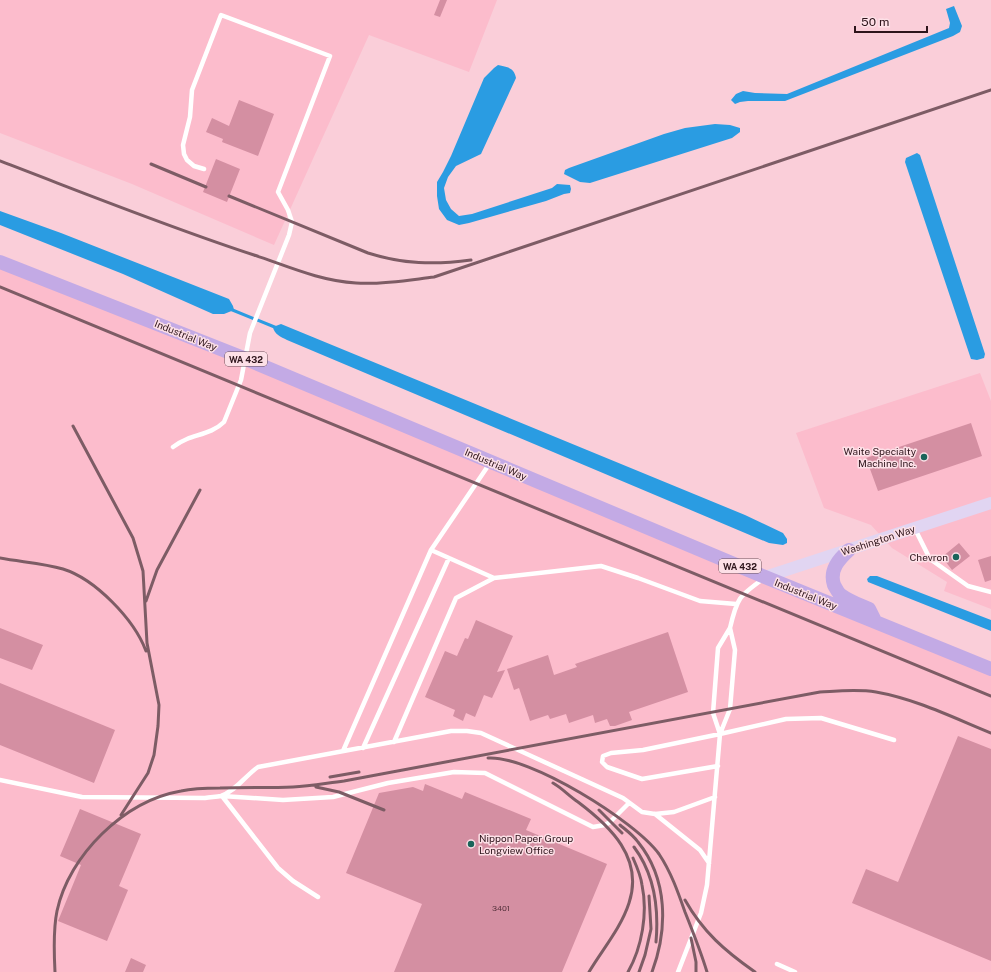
<svg xmlns="http://www.w3.org/2000/svg" width="991" height="972" font-family="'Public Sans',sans-serif">
  <style>
    .built { fill: #fcbccc }
    .water { fill: #2a9ce2 }
    .lines { fill: none; stroke-linecap: round; stroke-linejoin: round }
    .stream { stroke: #2a9ce2; stroke-width: 3 }
    .building { fill: #d48fa2 }
    .service { stroke: #fff; stroke-width: 4.5 }
    .secondary { stroke: #e1d5f2; stroke-width: 12 }
    .primary { stroke: #c3aae5; stroke-width: 14 }
    .rail { stroke: #7d5c65; stroke-width: 3 }
    .poi-dot { fill: #1b645a; stroke: #fde0e7; stroke-width: 1.5 }
    .labels { text-anchor: middle; dominant-baseline: central; stroke-width: 3; stroke-linejoin: round; paint-order: stroke }
    .number-label { font-size: 8px; fill: #57333d }
    .shield { fill: #fde0e7; stroke: #6b5158; stroke-width: 1 }
    .shield-label { font-size: 9px; font-weight: bold; fill: #2d141b }
    .street-label { font-size: 10px; fill: #2d141b; stroke: #fde0e7 }
    .poi-label { font-size: 10px; fill: #2d141b; stroke: #fde0e7; text-anchor: end }
  </style>
  <rect width="100%" height="100%" fill="#faced9"/>
  <!-- built -->
  <path class="built" d="M0 0H497L469 72 369 35 274 245 132 184 0 133Z
    M0 263 991 669V972H0Z
    M980 373 991 401V609L944 591 947 582 892 548 871 525 824 508 796 433Z"/>
  <!-- water -->
  <path class="water" d="M954 6 962 26 960 32 953 36 785 101H748L740 102 735 104 731 100 736 94 743 91 755 93 787 94 949 28 950 23 946 9Z
    M498 65C507 67 514 67 516 78L481 154 456 166 448 177 444 188 446 200 451 209 459 216 472 214 552 188 557 184 570 185 571 189 570 193 564 194 546 201 469 223 459 225 447 220 439 209 437 196V182L443 172 451 156 484 78 494 68Z
    M715 124 730 125 740 128V132L732 138 590 183 580 182 564 174 565 170 569 168 664 134 685 128Z
    M917 153 920 155 985 354 984 358 977 360 971 359 905 162 906 158Z
    M0 211 61 233 229 299 233 306 234 310 224 314H213L123 274 0 225Z
    M281 324 745 515 783 533 787 539V543L783 545 769 543 287 340C281 337 274 334 273 327Z
    M870 576H877L991 620V631L868 582 867 579Z"/>
  <g class="lines">
    <!-- stream -->
    <path class="stream" d="M230 309 277 328"/>
  </g>
  <!-- building -->
  <path class="building" d="M440 0H447L440 17 434 15Z
    M239 100 274 114 258 156 222 142 223 139 206 132 212 118 229 126Z
    M216 159 240 169 227 202 203 192Z
    M971 423 982 456 878 491 866 458Z
    M959 543 970 556 952 570 942 557Z
    M991 556V580L985 582 978 560Z
    M476 620 513 636 497 672 505 670 492 698 484 695 475 717 466 713 463 721 453 716 455 710 425 697 445 651 457 656 465 638 468 639Z
    M0 628 43 645 32 670 0 658Z
    M668 632 688 692 629 712 632 720 615 726H610L607 719 595 723 593 715 569 723 566 714 550 719 548 715 530 721 519 688 514 690 507 669 548 655 554 675 577 667 575 664Z
    M0 683 115 730 94 783 0 745Z
    M958 736 991 749V961L852 903 866 869 898 882Z
    M425 784 462 799 465 792 531 819 526 830 607 864 562 972H394L422 904 346 873 379 793 413 787 423 791Z
    M80 809 141 834 119 886 128 890 107 941 58 921 81 865 60 856Z
    M131 958 146 965 143 972H125Z"/>
  <g class="lines">
    <!-- service -->
    <path class="service" d="M173 447C177 444 182 441 187 439 200 434 214 432 224 422L241 380 250 333 289 235 292 222 288 210 278 192 330 56 221 15 192 90 190 117 183 145 184 154 187 160 194 166 204 169
      M490 463 431 550 494 578 601 566 638 578 700 601 736 604
      M915 529 930 559 968 586 991 592
      M730 628C737 598 739 596 763 579
      M394 742 456 598 494 578
      M363 748 449 558
      M343 751 431 550
      M718 766 642 779 607 767 602 762 603 756 611 753 643 750 720 734 786 719 821 718 894 740
      M0 780 82 797 205 798C210 797 216 797 221 796 236 791 246 775 258 767L451 731H467L481 733 623 798 642 812 655 814 674 812 715 797
      M222 796 283 800 333 797 388 783 454 772 485 773 593 827 605 825 610 822 629 803
      M222 796 278 868 293 881 318 897
      M655 814 700 850 709 863
      M777 964 795 972
      M678 972 701 913 707 885 720 734 730 709 735 650 730 628 718 648 713 713 720 734"/>
    <!-- secondary -->
    <path class="secondary" d="M765 577 991 503"/>
    <!-- primary -->
    <path class="primary" d="M0 262 246 359 765 577 991 669
      M849 550C839 559 829 570 834 585 836 588 838 593 841 595 849 601 860 605 869 609L875 621"/>
    <!-- rail -->
    <path class="rail" d="M0 161C84 193 168 227 254 255 287 266 320 281 356 283 381 285 409 280 434 277L991 90
      M151 164 206 187
      M229 196 368 253C403 264 434 265 471 260
      M0 287 991 696
      M73 426 133 538 143 571 147 643 159 705 158 726 154 755 148 773 121 815
      M0 558C21 562 43 563 63 569 95 579 134 619 146 651
      M146 601 157 570 200 490
      M488 758C529 755 635 821 659 854 671 872 678 892 685 912 693 932 701 952 707 972
      M330 777 359 772
      M553 783C562 788 569 796 578 802 610 826 644 858 629 903 621 928 602 950 589 972
      M316 787 339 792 384 810
      M599 810 622 833
      M620 825C626 830 633 835 638 842 668 879 668 929 652 972
      M634 847C655 875 659 908 656 942
      M685 900C703 932 725 951 755 972
      M691 938 696 962V972
      M55 972C54 953 53 930 57 911 69 855 124 801 181 791 194 788 207 788 220 788 244 787 269 788 293 787 310 786 327 783 344 781L820 692C839 691 857 689 876 692 916 699 954 718 991 733
      M628 972C642 947 648 913 642 885 641 876 637 867 633 858
      M639 972 645 955 651 929 649 896"/>
  </g>
  <!-- markers -->
  <g class="poi-dot">
    <circle cx="924" cy="457" r="4"/>
    <circle cx="956" cy="557" r="4"/>
    <circle cx="471" cy="844" r="4"/>
  </g>
  <g class="labels">
    <!-- number labels -->
    <g class="number-label">
      <text x="501" y="908">3401</text>
    </g>
    <!-- shield labels -->
    <g class="shield">
      <rect x="225" y="352" width="42" height="14" rx="3"/>
      <rect x="719" y="559" width="42" height="14" rx="3"/>
    </g>
    <g class="shield-label">
      <text x="246" y="359">WA 432</text>
      <text x="740" y="566">WA 432</text>
    </g>
    <!-- street labels -->
    <g class="street-label">
      <text transform="translate(186 335) rotate(22)">Industrial Way</text>
      <text transform="translate(496 464) rotate(23)">Industrial Way</text>
      <text transform="translate(878 540) rotate(-18)">Washington Way</text>
      <text transform="translate(806 594) rotate(22)">Industrial Way</text>
    </g>
    <!-- poi labels -->
    <g class="poi-label">
      <text x="916" y="451">Waite Specialty<tspan x="916" dy="12">Machine Inc.</tspan></text>
      <text x="948" y="557">Chevron</text>
      <text x="479" y="838" text-anchor="start">Nippon Paper Group<tspan x="479" dy="12">Longview Office</tspan></text>
    </g>
  </g>
  <!-- scale -->
  <path d="M855 26v6h72v-6" fill="none" stroke="#2d141b" stroke-width="2"/>
  <text x="861" y="26" font-size="12" fill="#2d141b" stroke="#fde0e7" stroke-width="3" paint-order="stroke">50 m</text>
</svg>
